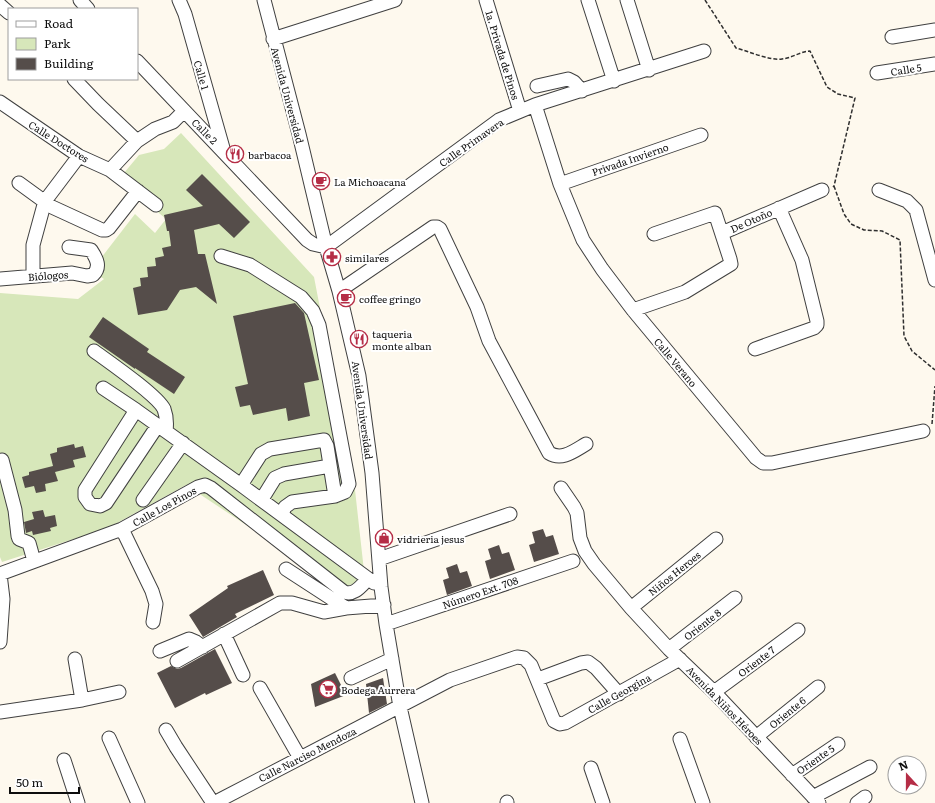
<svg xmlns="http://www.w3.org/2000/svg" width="935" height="803" font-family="Literata,serif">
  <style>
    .green { fill: #d7e7ba }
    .building { fill: #554d4a }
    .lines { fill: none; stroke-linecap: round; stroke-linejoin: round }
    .minor-casing { stroke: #404040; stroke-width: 15 }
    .path { stroke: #2f2f2f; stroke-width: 1.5; stroke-dasharray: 4 2; stroke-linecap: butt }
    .minor { stroke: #fff; stroke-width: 13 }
    .labels { text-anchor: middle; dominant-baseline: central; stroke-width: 4; stroke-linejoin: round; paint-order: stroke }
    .street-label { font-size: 10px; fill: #0d0d0d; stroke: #fff }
    .poi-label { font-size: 10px; fill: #0d0d0d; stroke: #fff; text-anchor: start }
  </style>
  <rect width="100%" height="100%" fill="#fef9ee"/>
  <!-- green -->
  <path class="green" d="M181 133 314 277 355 490 365 580 341 588 186 485 108 528 2 562 0 557V293L78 299 104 279 91 271 135 214 155 233 166 219 119 179 139 155 164 149Z"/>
  <!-- building -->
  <path class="building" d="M202 174 250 222 234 238 219 224 194 230 198 254H205L217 304 196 287 180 290 167 310 138 315 133 288 141 286 140 278 148 277 147 267 156 266 155 258 164 256 162 248 171 246 169 231H167L164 215 203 206 186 190Z
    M295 303 304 313 319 380 304 383 310 416 288 421 286 408 253 415 250 405 240 407 235 387 248 384 233 316Z
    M103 317 149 349 147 352 185 377 174 394 135 368V369L89 337Z
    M74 444 75 448 83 446 86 457 73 460 75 467 55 472 58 481 45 484 46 491 36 493 34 486 25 488 22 477 29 475V472L53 466 50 454 57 452V448Z
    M43 510 45 517 55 515 57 526 50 528 51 531 33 535 32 531 26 533 24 522 34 519 32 512Z
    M543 529 546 537 553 535 559 554 534 562 529 545 535 543 532 532Z
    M499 545 502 554 509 552 515 570 490 579 485 561 491 559 488 549Z
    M457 564 460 573 467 571 472 586 447 595 443 580 449 578 446 568Z
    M263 570 274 595 235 614 237 617 203 637 189 615 228 588 227 586Z
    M215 649 232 683 206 695 205 693 175 708 157 673 171 666 177 669 181 668Z
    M335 673 346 695 315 707 311 684Z
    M383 678 387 704 369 713 366 684Z"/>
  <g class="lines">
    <defs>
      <path id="minor" d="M80 0 88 9
        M179 0 185 14 223 148
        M264 0 299 134 326 247 339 291 359 376 372 473 381 587 386 624 400 707 422 803
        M486 0 520 111
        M588 0 614 81
        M627 0 649 70
        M0 5 9 13
        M892 37 935 30
        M273 39 395 0
        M137 61 307 240 313 244 326 247 499 120 535 105 704 51
        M877 73 935 64
        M74 79 98 104 137 141
        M537 86 568 79 574 82 582 91
        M0 102 79 156 110 170 156 205
        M535 105 560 184 583 240 602 269 633 310 756 458 763 463H772L923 431
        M110 170 137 141 155 129 173 122 184 111
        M19 183 52 207 102 230H106L109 228 138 191
        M560 184 701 135
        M879 190 907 201 916 210 935 280
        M722 233 822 190
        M221 256 250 265 301 297 313 311 319 325 349 484 345 492 335 496 292 502 285 507 282 514
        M33 276V245L45 201 79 156
        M0 279 72 273 87 276 93 275C101 267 97 259 91 250L69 247
        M339 291 433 227H437L440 229 477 307 489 341 549 453C562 461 574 451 586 444
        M633 310 685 292 731 264 730 259 715 213 654 234
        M755 349 814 328 817 325V321L802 260 779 208
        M94 351C109 362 157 395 164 409 167 417 167 423 166 431
        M103 388 136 410 241 485 374 583
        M136 410 85 490V497L90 504 100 506 106 503 158 425
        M2 460 15 510 18 536 19 539 29 543 34 561
        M241 485 261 454 270 449 324 440 327 446 335 496
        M561 488 574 507 577 513 580 538 585 551 594 564 631 608 669 649 714 692 819 803
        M262 499 275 478 284 474 330 466
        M143 500 183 443
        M122 529 152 591 156 604 153 622
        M379 559 510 514
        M286 569 346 608
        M0 574 122 529 198 487 205 485 211 488 344 592C354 596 361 586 368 579
        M0 574 3 599 0 642
        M631 608 716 539
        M386 624 573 561
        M224 634 243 675
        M669 649 735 598
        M160 651 189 639 196 642 203 647
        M75 659 82 700
        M177 661 280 603H292L324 612 346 608 384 605
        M351 678 392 659
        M538 679 581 663 588 662 596 668 619 694
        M260 688 300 758
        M714 692 798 630
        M0 712 82 700 119 692
        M166 730 176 747 213 803
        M756 737 818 687
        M109 738 138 803
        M680 739 703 803
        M64 760 78 803
        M591 768 603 803
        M792 775 838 744
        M813 797 870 767
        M507 802V803
        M214 803 450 680 517 657 524 658 531 665 554 721 560 724 565 723 680 659
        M857 803 865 797"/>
    </defs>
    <!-- minor casing -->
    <use href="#minor" class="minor-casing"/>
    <!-- path -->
    <path class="path" d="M705 0 736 48C748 51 770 61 782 59 792 58 799 52 810 51L827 87 838 94 855 98 834 186 833 187
      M834 186 844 214 851 224 864 230 882 231 900 240 904 336 912 351 935 370
      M932 424 935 386"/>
    <!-- minor -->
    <use href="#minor" class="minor"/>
  </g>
  <!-- icons -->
  <defs>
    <symbol id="restaurant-ring" viewBox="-11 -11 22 22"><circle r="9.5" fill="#fff" stroke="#b52d46" stroke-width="1.5"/><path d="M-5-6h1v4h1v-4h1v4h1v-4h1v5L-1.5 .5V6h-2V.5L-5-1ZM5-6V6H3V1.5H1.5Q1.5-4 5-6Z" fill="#b52d46"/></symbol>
    <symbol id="cafe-ring" viewBox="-11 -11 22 22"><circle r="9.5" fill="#fff" stroke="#b52d46" stroke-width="1.5"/><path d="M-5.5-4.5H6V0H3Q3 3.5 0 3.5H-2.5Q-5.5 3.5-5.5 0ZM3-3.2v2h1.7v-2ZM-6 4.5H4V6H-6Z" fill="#b52d46"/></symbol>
    <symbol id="pharmacy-ring" viewBox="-11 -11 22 22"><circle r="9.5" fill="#fff" stroke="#b52d46" stroke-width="1.5"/><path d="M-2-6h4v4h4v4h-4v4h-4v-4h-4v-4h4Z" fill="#b52d46"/></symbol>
    <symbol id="shop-ring" viewBox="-11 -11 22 22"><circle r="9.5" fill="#fff" stroke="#b52d46" stroke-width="1.5"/><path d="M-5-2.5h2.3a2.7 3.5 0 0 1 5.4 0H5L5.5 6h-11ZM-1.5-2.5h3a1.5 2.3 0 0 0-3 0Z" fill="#b52d46"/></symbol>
    <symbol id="supermarket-ring" viewBox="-11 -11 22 22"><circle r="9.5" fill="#fff" stroke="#b52d46" stroke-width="1.5"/><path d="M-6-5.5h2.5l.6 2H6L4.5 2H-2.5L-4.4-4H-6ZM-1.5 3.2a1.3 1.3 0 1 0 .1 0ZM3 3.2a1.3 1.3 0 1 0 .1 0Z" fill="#b52d46"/></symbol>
  </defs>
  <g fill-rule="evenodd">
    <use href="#restaurant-ring" x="225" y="144" width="20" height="20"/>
    <use href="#cafe-ring" x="311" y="171" width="20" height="20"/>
    <use href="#pharmacy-ring" x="322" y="247" width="20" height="20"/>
    <use href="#cafe-ring" x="336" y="288" width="20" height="20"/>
    <use href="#restaurant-ring" x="349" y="329" width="20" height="20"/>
    <use href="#shop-ring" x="374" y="528" width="20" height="20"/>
    <use href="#supermarket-ring" x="318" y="679" width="20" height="20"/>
  </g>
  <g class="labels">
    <!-- street labels -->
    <g class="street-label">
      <text transform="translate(503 55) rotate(73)">1a. Privada de Pinos</text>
      <text transform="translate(906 69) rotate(-9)">Calle 5</text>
      <text transform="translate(202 75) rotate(74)">Calle 1</text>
      <text transform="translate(288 95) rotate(75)">Avenida Universidad</text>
      <text transform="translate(205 131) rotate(45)">Calle 2</text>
      <text transform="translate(59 141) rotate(32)">Calle Doctores</text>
      <text transform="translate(471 142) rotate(-35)">Calle Primavera</text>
      <text transform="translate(630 159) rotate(-19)">Privada Invierno</text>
      <text transform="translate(751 220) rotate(-24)">De Otoño</text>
      <text transform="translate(48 275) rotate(-4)">Biólogos</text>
      <text transform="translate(676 362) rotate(50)">Calle Verano</text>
      <text transform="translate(363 410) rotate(82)">Avenida Universidad</text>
      <text transform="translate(164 506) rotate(-29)">Calle Los Pinos</text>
      <text transform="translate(674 573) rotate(-39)">Niños Heroes</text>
      <text transform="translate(480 592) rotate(-19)">Número Ext. 708</text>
      <text transform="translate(702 624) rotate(-38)">Oriente 8</text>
      <text transform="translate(756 661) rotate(-37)">Oriente 7</text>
      <text transform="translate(619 693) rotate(-29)">Calle Georgina</text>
      <text transform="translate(725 705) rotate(46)">Avenida Niños Héroes</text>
      <text transform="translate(787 712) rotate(-39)">Oriente 6</text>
      <text transform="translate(307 754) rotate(-27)">Calle Narciso Mendoza</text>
      <text transform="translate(815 759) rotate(-35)">Oriente 5</text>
    </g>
    <!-- poi labels -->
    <g class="poi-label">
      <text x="248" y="154">barbacoa</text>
      <text x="334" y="181">La Michoacana</text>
      <text x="345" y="257">similares</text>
      <text x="359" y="298">coffee gringo</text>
      <text x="372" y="333">taqueria<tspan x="372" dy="12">monte alban</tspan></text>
      <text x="397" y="538">vidrieria jesus</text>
      <text x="341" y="689">Bodega Aurrera</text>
    </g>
  </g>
  <!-- legend -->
  <rect x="8" y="8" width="130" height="72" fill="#ffffff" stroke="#9e9e9e"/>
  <rect x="16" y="21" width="20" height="6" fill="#ffffff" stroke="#9e9e9e"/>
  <text x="44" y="28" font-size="12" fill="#0d0d0d">Road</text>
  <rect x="16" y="38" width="20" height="12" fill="#d7e7ba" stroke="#9e9e9e"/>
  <text x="44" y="48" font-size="12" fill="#0d0d0d">Park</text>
  <rect x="16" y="58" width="20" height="12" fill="#554d4a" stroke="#9e9e9e"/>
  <text x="44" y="68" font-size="12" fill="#0d0d0d">Building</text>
  <!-- north arrow -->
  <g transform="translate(907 775) rotate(339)"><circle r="19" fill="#ffffff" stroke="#9e9e9e"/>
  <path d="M0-3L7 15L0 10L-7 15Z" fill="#b52d46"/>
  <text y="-6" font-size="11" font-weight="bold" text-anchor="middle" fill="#0d0d0d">N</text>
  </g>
  <!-- scale -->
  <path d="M10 787v6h69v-6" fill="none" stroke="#0d0d0d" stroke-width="2"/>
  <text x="16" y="787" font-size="12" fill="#0d0d0d" stroke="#ffffff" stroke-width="3" paint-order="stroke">50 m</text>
</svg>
